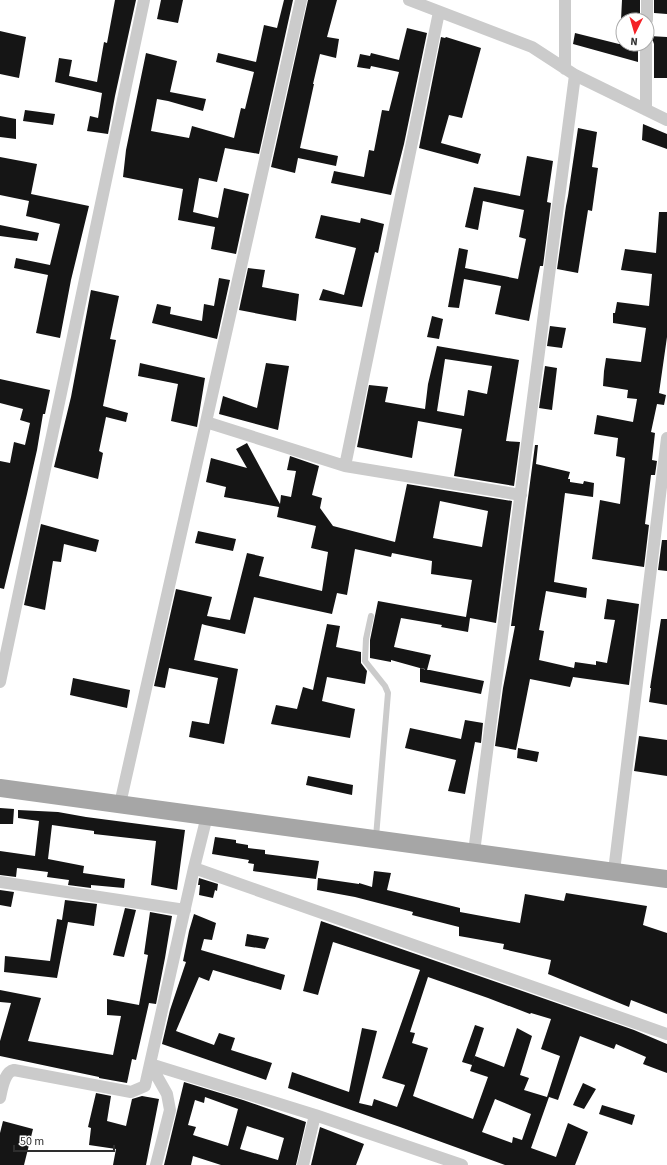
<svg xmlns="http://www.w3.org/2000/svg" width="667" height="1165" font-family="'Source Sans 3',sans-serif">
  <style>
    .building { fill: #151515; fill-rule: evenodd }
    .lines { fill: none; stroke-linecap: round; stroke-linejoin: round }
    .lane { stroke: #cbcbcb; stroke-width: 6 }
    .street { stroke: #cbcbcb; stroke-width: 12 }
    .primary { stroke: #a6a6a6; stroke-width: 18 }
  </style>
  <rect width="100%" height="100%" fill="#fff"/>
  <!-- building -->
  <path class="building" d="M115 0H136L115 96 108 134 87 131 90 116 98 118 102 93 55 82 59 58 72 60 69 76 97 82 104 42 107 43Z
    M161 0H183L178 23 157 19Z
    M284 0H293L259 154 225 148 217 182 199 178 193 212 218 218 224 188 249 194 236 254 211 249 215 227 178 220 183 189 123 177 126 150 146 53 177 61 170 92 206 99 203 111 168 101 157 99 151 131 189 138 192 126 234 138 241 108 245 109 254 72 216 62 218 53 256 62 264 25 277 28Z
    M308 0H337L327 37 339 39 336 58 320 54 313 84H314L300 148 338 156 336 166 298 158 295 173 271 167Z
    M622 0H640V20H621Z
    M654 0H667V14L654 13Z
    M407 28 427 33 404 144 391 195 331 183 334 171 364 177 369 150 374 151 382 110 389 111 399 72 371 66 370 69 357 67 360 54 370 56 371 53 399 60Z
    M0 31 26 37 19 78 0 74Z
    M575 33 619 44H638V62L573 44Z
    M649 36 667 37V78H654V44L653 41 649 37Z
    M441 37 445 38 446 37 481 48 462 118 449 115 441 143 481 154 478 164 419 148Z
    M25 110 55 114 53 125 23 121Z
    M0 116 16 119V139L0 137Z
    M643 124 667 134V149L642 140Z
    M578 128 597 132 592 167 598 168 592 211 588 210 578 273 557 269 566 206 568 196Z
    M527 156 553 161 547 202 551 203 543 266H540L529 321 495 314 501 286 464 279 459 308 448 307 459 248 468 250 465 268 518 279 526 239 519 237 524 210 483 201 478 230 465 227 474 187 520 196Z
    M0 157 37 164 31 194 89 206 71 280 60 338 36 333 48 275 14 268 16 258 50 265 60 224 26 216 29 201 0 195Z
    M659 212H667V337L659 393 666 395 664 405 657 404 651 432 655 433 652 460 657 461 655 475H651L645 524 649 525 644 567 592 559 600 500 620 504 625 458 616 456 618 438 594 434 597 415 633 422 637 399 627 398 628 390 603 386 604 371 606 358 641 362 646 328 613 323V313H615L617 302 649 306 652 274 621 270 625 249 656 253Z
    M321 215 360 223 361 218 384 224 378 253 375 252 362 307 319 300 323 289 344 295 356 248 315 238Z
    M0 225 39 233 37 241 0 236Z
    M248 268 265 270 262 287 299 294 296 321 239 310Z
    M219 278 230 280 217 339 152 323 157 304 171 307 170 314 202 321 204 304 214 306Z
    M91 290 119 296 110 339 116 340 103 406 128 413 126 422 106 417 99 451 103 453 98 479 54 467 71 397Z
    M432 316 443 319 439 339 427 337Z
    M550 326 566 328 562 348 547 346Z
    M437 346 519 360 506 441 520 442 514 486 454 476 462 429 418 421 412 458 357 447 369 385 388 387 385 402 425 409 428 384ZM445 359 492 366 487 394 468 390 464 416 437 411Z
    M140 363 205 378 197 427 171 421 178 384 138 376Z
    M266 363 289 366 278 430 219 414 223 396 257 408Z
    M545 366 557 368 552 410 539 408Z
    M0 379 50 390 45 414H43L37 450 27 494 4 589 0 588V461L10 463 14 442 25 445 30 423 20 420 23 409 0 403Z
    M247 443 280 504 281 495 291 497 296 471 287 470 290 456 319 466 312 495 322 498 320 508 333 526 395 542 407 484 512 501 496 623 470 618 468 632 441 627 442 625 401 618 394 647 431 655 427 670 391 660V662L370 658V640L378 601 466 617 472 580 431 574 432 561 392 553 391 557 355 549 347 595 337 593 332 614 254 597 245 634 205 625 207 616 205 625 202 624 194 660 238 669 224 744 189 737 192 721 209 724 218 678 169 668 165 688 154 686 176 589 212 597 207 616 230 620 247 553 264 557 259 576 322 591 328 552 311 548 316 526 277 517 279 507 224 497 226 487 206 482 211 458 247 468 236 449ZM440 501 488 511 482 547 433 538Z
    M535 445H538L536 464 570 472 568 479H570V482L583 484 584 481 594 483 593 497 565 493 554 582 587 588 586 598 546 591 539 630 544 631 539 660 574 668 575 662 596 665V661L607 663 615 620 604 619 607 599 639 604 629 685 573 677 570 687 530 679 516 750 495 746 503 688 515 626H511Z
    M41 524 99 540 96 552 64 544 61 562 53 561 45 610 24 605Z
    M198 531 236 539 233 551 195 543Z
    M662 540H667V571L658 570Z
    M661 619H667V705L649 702 651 688H650Z
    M327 624 340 626 336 647 361 652V663L367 671 365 684 327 677 322 701 355 709 350 738 271 724 276 705 297 709 303 687 313 690Z
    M420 668 484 681 481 694 420 682Z
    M73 678 130 690 127 708 70 695Z
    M465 720 483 723 481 743 475 742 465 794 448 791 456 760 405 748 410 728 461 739Z
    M639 736 667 740V776L634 771Z
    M518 748 539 752 537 762 517 758Z
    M308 776 353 785 352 795 306 785Z
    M0 808 14 809 13 824H0Z
    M18 810 58 812 86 817 185 830 177 890 151 885 156 841 94 834V831L52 825 48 859 84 866 83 873 125 879 124 888 91 885V888L68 885 69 880 47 877 48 872 17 868 16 877 0 875V851L35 856 39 821 18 818Z
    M215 837 236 840V843L248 845V848L265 850V854L319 861 316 879 253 871 254 864 248 863 249 860 212 854Z
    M374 871 391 873 387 890 460 908V912L520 923 525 894 564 901 566 893 647 906 643 925 667 933V1014L631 1000 629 1007 548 974 551 960 503 949 504 944 459 936V927L412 915 413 912 355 897 317 890 318 878 359 884V883L372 887Z
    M199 878 218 884 217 891 215 890 213 898 199 895 200 885H198Z
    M0 890 14 892 11 907 0 905Z
    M65 900 97 904 94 926 68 922 57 978 4 972 5 956 50 961 57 919 62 920Z
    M125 908 136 910 124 957 113 955Z
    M150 912 172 916 165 958 156 1004 149 1003 136 1060 132 1059 127 1083 99 1078V1077L0 1056V1041L11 1003 0 1002V990L41 998 28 1041 113 1055 121 1016 107 1015V999L139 1005 148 955 144 954Z
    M194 914 216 923 212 940 204 939 201 950 285 975 281 990 213 970 209 981 199 977 176 1031 214 1045 219 1033 235 1038 231 1050 272 1063 266 1080 162 1044 170 1010 186 962 183 961 189 931Z
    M321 921 634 1030 667 1044V1073L643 1064 646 1057 616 1044 614 1049 580 1036 558 1100 549 1097 531 1148 556 1157 568 1123 588 1132 575 1165H505L400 1127 288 1088 292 1072 349 1092 362 1028 377 1031 359 1103 372 1106 374 1099 397 1107 405 1085 382 1078 420 970 333 942 318 995 303 991ZM428 977 488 998 530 1014 531 1013 551 1019 541 1049 560 1056 547 1097 524 1090 529 1078 520 1075 532 1036 517 1028 504 1067 475 1056 470 1071 488 1077 473 1119 413 1096 428 1048 412 1043 415 1033 410 1032ZM495 1099 531 1114 522 1140 513 1137 512 1143 482 1132Z
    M247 934 269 938 265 949 245 946Z
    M475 1025 484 1028 472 1065 462 1062Z
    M184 1082 243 1100 306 1122 296 1165H221L193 1156 191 1165H164ZM205 1097 238 1109 228 1146 193 1135 196 1127 188 1125 195 1100 204 1103ZM247 1126 284 1138 278 1160 240 1149Z
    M583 1083 596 1089 584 1109 573 1105Z
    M96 1093 111 1096 107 1121 126 1126 132 1099 142 1096 159 1099 146 1165H113L116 1149 89 1145 91 1128 88 1127Z
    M602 1105 635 1115 632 1125 599 1114Z
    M3 1121 33 1129 24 1165H0V1133Z
    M320 1127 364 1144 356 1165H311Z"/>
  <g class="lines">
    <!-- lane -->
    <path class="lane" d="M371 616 366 639 365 661 385 686 388 693 376 837"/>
    <!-- street -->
    <path class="street" d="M409 0 532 47 575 75 667 120
      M647 20V0
      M565 69V0
      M646 110V44
      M206 422 345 466 521 495
      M345 466 439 12
      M0 682 144 0
      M120 804 301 0
      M474 852 575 75
      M194 868 667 1034
      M614 871 667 438
      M0 882 185 910
      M150 1064 315 1115 462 1165
      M150 1064 167 1094 170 1110 156 1165
      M0 1098C2 1089 4 1072 14 1070L131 1092 145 1086 194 868 207 816
      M303 1165 315 1115"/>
    <!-- primary -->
    <path class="primary" d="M0 788 667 879"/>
  </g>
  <!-- north arrow -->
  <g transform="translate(635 32) rotate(185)"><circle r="19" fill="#ffffff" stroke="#ababab"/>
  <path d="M0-3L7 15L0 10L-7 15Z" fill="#f42227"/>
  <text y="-6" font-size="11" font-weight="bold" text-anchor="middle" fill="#2e2e2e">N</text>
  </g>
  <!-- scale -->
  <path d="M14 1145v6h100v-6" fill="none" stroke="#2e2e2e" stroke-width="2"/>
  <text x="20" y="1145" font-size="12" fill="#2e2e2e" stroke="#ffffff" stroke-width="3" paint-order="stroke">50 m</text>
</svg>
